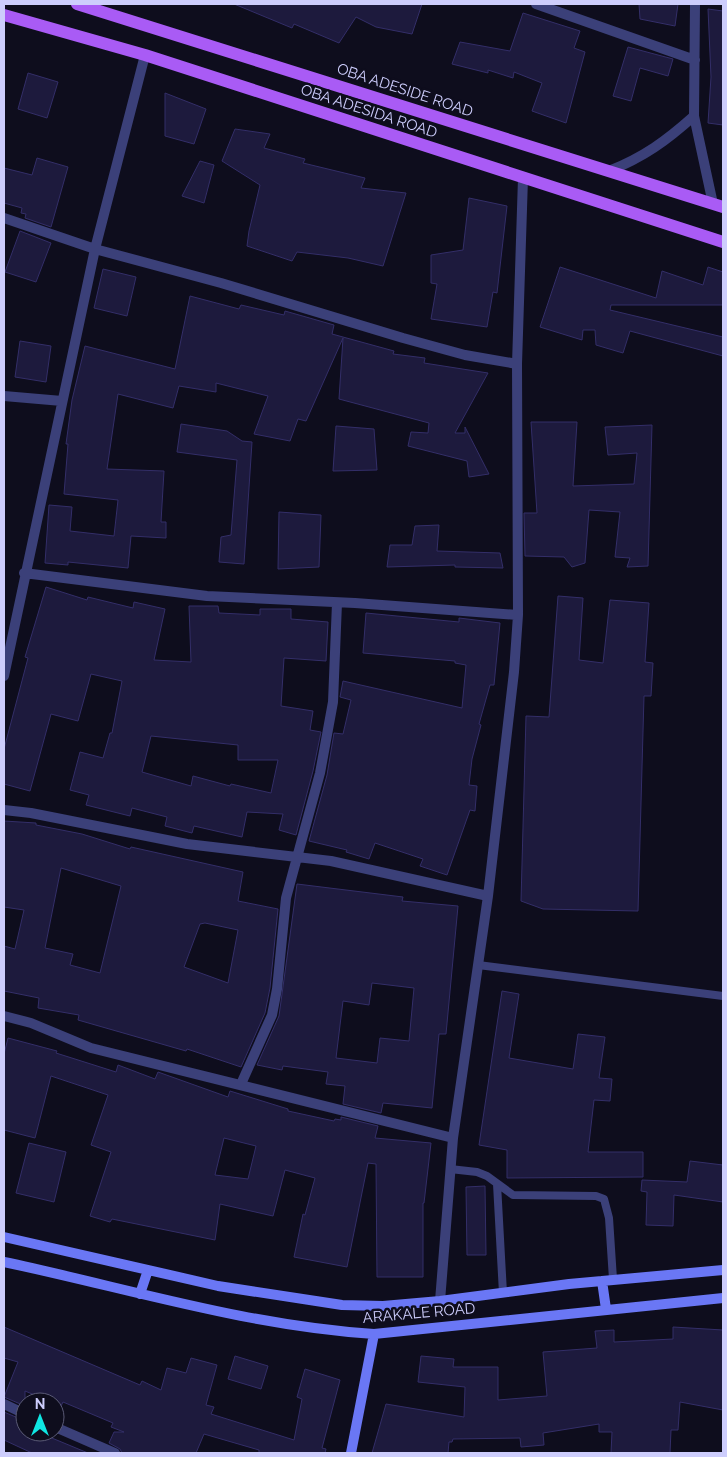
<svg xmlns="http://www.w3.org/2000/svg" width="727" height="1457" font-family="Raleway,sans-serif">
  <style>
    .building { fill: #1d1a3d; stroke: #332e68; fill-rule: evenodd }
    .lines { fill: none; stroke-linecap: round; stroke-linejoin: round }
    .lane { stroke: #3b4079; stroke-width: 8 }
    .street { stroke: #3b4079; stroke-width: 10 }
    .secondary { stroke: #6a77f5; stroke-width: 10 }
    .primary { stroke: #a95bf5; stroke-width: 12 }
    .labels { text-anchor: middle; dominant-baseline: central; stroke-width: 5; stroke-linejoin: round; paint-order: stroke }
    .street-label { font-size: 15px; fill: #cdcdfc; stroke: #0e0d1d }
  </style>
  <rect width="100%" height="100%" fill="#0e0d1d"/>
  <!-- building -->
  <path class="building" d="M234 4H422L412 34 376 27 356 17 339 43 294 24 292 28Z
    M639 4H678L675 26 640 19Z
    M708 9 723 11V125L708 123 711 77Z
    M523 13 580 31 574 48 585 52 566 123 532 111 542 83 514 72 513 78 488 70V73L452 64 460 42 510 51Z
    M628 47 673 59 668 76 640 68 631 101 613 96Z
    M28 73 58 82 47 118 18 109Z
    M165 93 206 109 194 144 165 136Z
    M235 129 270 134 264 148 305 159 303 163 365 178 361 188 406 193 383 266 348 258 297 252 292 261 247 246 249 231 260 185 222 161Z
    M37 158 68 167 51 227 25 218 26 214 21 213 22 208 4 203V168L32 175Z
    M200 161 214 165 204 203 182 196Z
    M469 198 507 206 497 293 493 292 487 327 431 319 437 284 431 283V255L463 250Z
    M20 231 51 243 36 282 5 272Z
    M560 267 656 298 662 271 703 285 708 267 723 272V305H611L610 310 723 337V356L630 331 623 353 596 345 595 330H583L582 340 540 327Z
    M103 269 136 277 127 316 94 308Z
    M190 296 239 309 241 305 284 315 285 311 334 325 332 334 394 351 393 354 425 358 424 363 488 373 455 433H465V427L489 474 469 477 467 461 408 446 411 432 428 433 429 423 339 399 343 338 306 421 298 419 290 441 254 434 268 396 216 383V392L179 386 173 408 118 394 107 469 164 471 161 522H166V538L131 536 128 568 68 562V565L45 563 49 505 72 507 70 531 114 536 118 500 64 494 68 444H66L72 400 85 346 175 369Z
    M20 341 51 346 46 382 15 377Z
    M531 422H577L573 486 634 484 637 453 608 455 605 427 652 425 648 566 627 567 630 558 615 557 620 512 589 510 585 563 572 567 564 557 525 556 524 513H537Z
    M181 424 227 431 242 441 252 442 244 564 219 562 221 537 231 535 237 460 177 452Z
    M336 426 374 429 377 470 333 471Z
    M279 512 321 515 319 567 278 569Z
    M439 525 437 551 500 553 503 568 455 567V565L387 567 390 545H412L415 526Z
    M46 587 87 600 88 597 133 608 134 602 165 609 154 660 191 662 189 606H218L219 613 260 615V609H291V619L328 622 326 661 284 658 281 706 313 711 310 730 321 732 313 771 296 835 279 830 283 814 247 812 242 837 194 826 192 833 165 826 167 817 132 808 130 816 86 805 89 795 70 790 80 752 103 758 110 733H112L122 681 91 674 78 721 51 714 30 791 4 784V749L28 658 25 657ZM151 736 238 745V760H278L271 793 231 784 230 786 193 776 191 786 142 772Z
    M558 596 583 598 579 660 603 663 610 600 649 603 645 662 653 663 651 696H644L638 911 543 909 521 901 526 716 549 717Z
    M366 613 459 622V618L500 623 494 685H490L479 724 481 725 472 759 469 785 477 786 475 811 470 810 447 875 420 866 423 859 375 843 369 859 346 852 347 850 309 841 327 775 334 733 343 734 351 700 340 697 343 681 462 708 466 665 455 663V661L363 653Z
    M4 821 36 823V825L82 834 130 849 131 847 243 872 238 901 278 909 270 988 265 1013 241 1067 187 1049 186 1051 78 1020 79 1015 38 1008 39 998 4 991V946L15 949 24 910 4 907ZM61 868 121 886 100 973 70 965 73 954 45 948ZM205 923 238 930 228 983 184 967 200 924Z
    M297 884 403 897 402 901 458 906 446 1034H439L432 1108 383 1103 381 1113 343 1104 345 1086 326 1084 328 1072 283 1066 282 1070 257 1065 279 1016ZM372 983 414 988 409 1041 380 1038 377 1063 336 1058 343 1001 369 1005Z
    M502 991 519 994 509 1058 573 1069 578 1034 605 1037 599 1078 612 1079 610 1101 594 1100 588 1152H643V1177L507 1178V1150L479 1145Z
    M8 1038 57 1051 56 1053 116 1072 118 1065 155 1079 158 1072 228 1097 230 1091 288 1109V1111L334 1121 335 1119 341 1120V1117L378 1126 375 1138 431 1143 424 1203H423V1277H377L376 1164 368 1163 347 1267 294 1257 303 1214 305 1215 315 1178 285 1170 273 1216 220 1204 215 1240 112 1219 110 1222 90 1216 111 1152 91 1145 108 1095 51 1076 35 1138 4 1130V1054ZM224 1138 256 1146 248 1179 215 1175Z
    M29 1143 66 1152 54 1202 16 1193Z
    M690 1161 723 1165V1202L674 1195 673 1226 646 1225 647 1192 641 1191 642 1180 687 1182Z
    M485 1186 486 1255H467L466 1187Z
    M4 1327 140 1385 142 1381 161 1390 167 1368 186 1373 191 1358 217 1365 206 1405 214 1407 211 1414 294 1440 302 1399 297 1397 305 1369 340 1380 322 1448 326 1449 325 1453H259V1450L204 1434 196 1453H122L120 1449 109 1443 114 1432H124L111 1427 113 1423 63 1402 61 1406 25 1391V1406L4 1397 18 1362 4 1358Z
    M673 1327 723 1330V1410L680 1402 678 1430H671L670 1453H611L612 1432H599V1424L543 1433 544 1445 521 1447 520 1438 453 1439 452 1442H449L448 1453H372L386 1404 464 1417 465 1387 418 1382 421 1356 454 1359 453 1367H498V1400L547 1396 543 1352 597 1348 595 1331 614 1330V1342L673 1339Z
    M235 1356 268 1366 261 1389 228 1379Z
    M4 1412 25 1421V1432H49L47 1436 88 1453H32L4 1440Z"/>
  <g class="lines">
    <!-- lane -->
    <path class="lane" d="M478 965 723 996
      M450 1169 477 1172 487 1176 513 1195 596 1196 604 1199 609 1218 613 1279
      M497 1184 503 1293"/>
    <!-- street -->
    <path class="street" d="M536 4 695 60
      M695 4 694 116 713 204
      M609 171C644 157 666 141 694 116
      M4 218 95 249 221 283 403 338 465 355 517 364
      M4 396 62 401
      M24 573 207 596 355 603 518 615
      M4 676 95 249 145 55
      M4 810 31 813 187 844 331 861 488 896
      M4 1016 31 1023 91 1048 453 1138
      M241 1084 272 1015 277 989 286 898 320 773 333 702 337 603
      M440 1301 453 1138 488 896 514 672 518 615 517 364 523 178
      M4 1404 25 1414
      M55 1427 115 1453"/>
    <!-- secondary -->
    <path class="secondary" d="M4 1237 218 1286 342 1305 383 1306 440 1301 569 1284 723 1270
      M4 1262C127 1288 248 1326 374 1334L723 1298
      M602 1281 606 1309
      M140 1294 148 1270
      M351 1453 374 1334"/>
    <!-- primary -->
    <path class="primary" d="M77 4 723 207
      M4 15 145 55 723 242"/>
  </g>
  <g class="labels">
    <!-- street labels -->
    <g class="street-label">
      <text transform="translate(405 90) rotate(18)">OBA ADESIDE ROAD</text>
      <text transform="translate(369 111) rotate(18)">OBA ADESIDA ROAD</text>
      <text transform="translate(419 1313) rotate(-5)">ARAKALE ROAD</text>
    </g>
  </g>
  <!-- border -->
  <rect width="727" height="1457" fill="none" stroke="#cdcdfc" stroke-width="10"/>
  <!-- north arrow -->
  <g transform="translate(40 1417)"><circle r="24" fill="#0e0d1d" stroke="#5a5a76"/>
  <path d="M0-4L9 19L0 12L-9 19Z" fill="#0fe6e2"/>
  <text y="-8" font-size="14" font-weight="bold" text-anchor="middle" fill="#cdcdfc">N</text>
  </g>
</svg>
